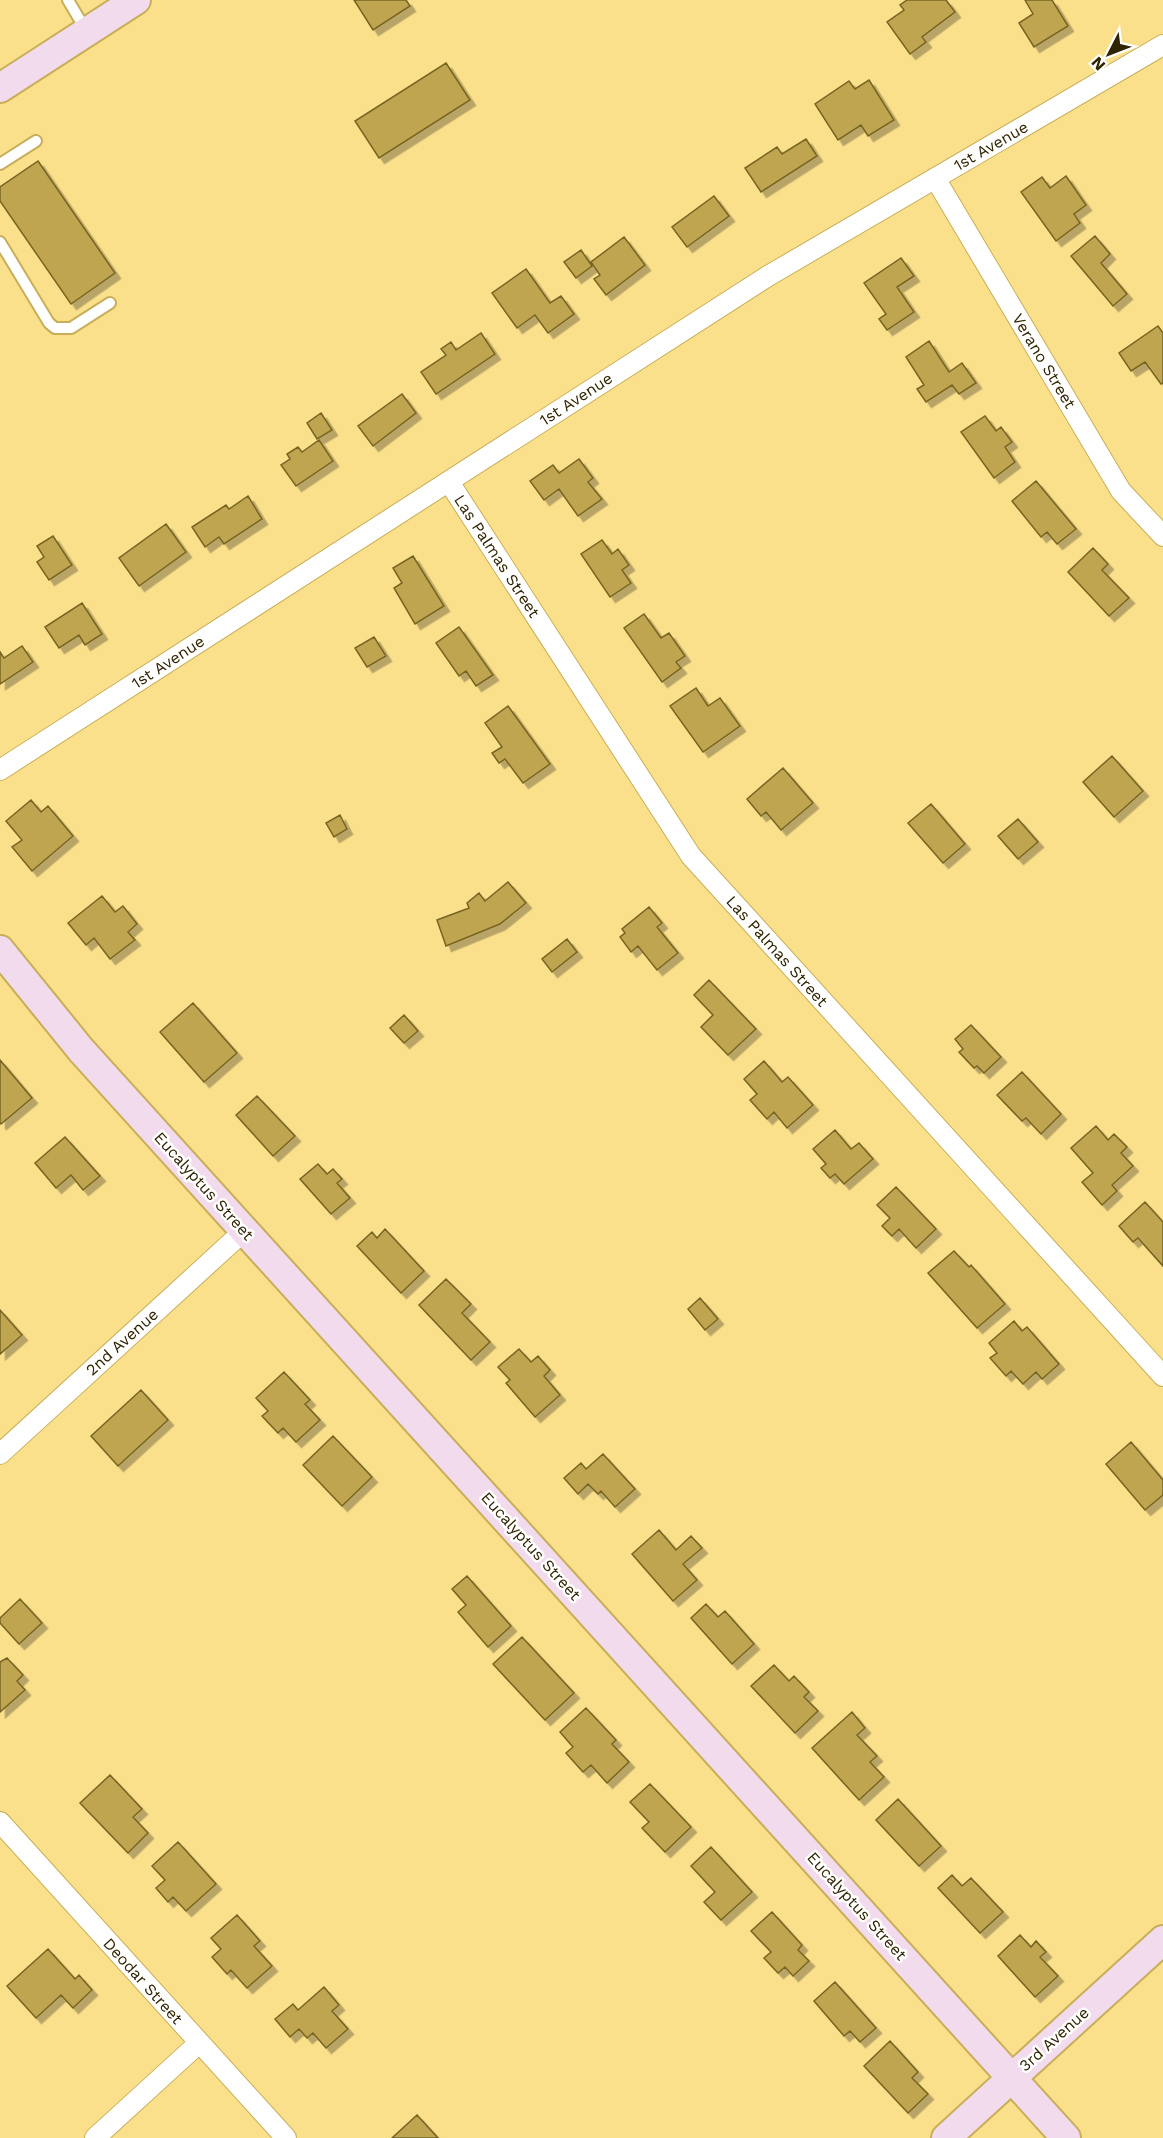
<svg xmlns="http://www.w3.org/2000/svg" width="1163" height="2138" font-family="'Work Sans',sans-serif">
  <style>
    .building { fill: #bfa550; stroke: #776422; stroke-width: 1.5; filter: url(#shadow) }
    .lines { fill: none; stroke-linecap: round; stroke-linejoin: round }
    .lane-casing { stroke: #c8ae59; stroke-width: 14 }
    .street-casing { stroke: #c8ae59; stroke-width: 22 }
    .secondary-casing { stroke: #c8ae59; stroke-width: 32 }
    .lane { stroke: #fff; stroke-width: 10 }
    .street { stroke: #fff; stroke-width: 20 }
    .secondary { stroke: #f1dbed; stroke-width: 28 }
    .labels { text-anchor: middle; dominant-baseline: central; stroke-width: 5; stroke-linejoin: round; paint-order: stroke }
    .street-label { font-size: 16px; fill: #2f2400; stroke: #fff }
  </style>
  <defs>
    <filter id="shadow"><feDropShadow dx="5.5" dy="5.5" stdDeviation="0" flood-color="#0004"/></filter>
  </defs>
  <rect width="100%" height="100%" fill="#fbe08b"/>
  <!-- building -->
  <path class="building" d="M354 0H406L410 6 373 30Z
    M907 0H946L955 12 922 37 926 42 910 54 887 22 904 10 900 5Z
    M1025 0H1052L1068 26 1034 47 1019 23 1033 14Z
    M446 63 470 100 379 158 355 121Z
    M869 80 894 120 868 136 861 125 838 140 815 104 849 81 855 89Z
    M806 139 817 156 761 192 745 168 777 147 782 154Z
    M38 161 115 273 71 304 0 201V187Z
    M1066 176 1086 205 1074 214 1080 223 1056 241 1021 192 1042 177 1050 188Z
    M714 196 729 216 687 247 672 227Z
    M1095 236 1110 254 1101 263 1127 294 1113 306 1071 256Z
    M624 237 645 265 606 295 594 279 600 275 591 262Z
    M581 250 592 266 576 278 564 262Z
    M901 258 914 276 897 287 914 312 887 330 879 319 886 314 864 283Z
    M526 269 550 303 561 296 574 314 548 333 535 315 517 328 492 293Z
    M1158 326 1163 333V383L1161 384 1145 362 1131 371 1119 353Z
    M481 333 495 354 436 394 421 372 446 355 441 349 451 342 456 350Z
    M929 341 949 372 962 363 976 383 959 394 952 385 926 402 917 389 924 385 906 357Z
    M402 394 416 413 373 446 358 426Z
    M321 413 332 430 317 439 307 423Z
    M985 416 996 431 1001 427 1012 442 1005 447 1015 462 994 478 961 432Z
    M319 440 333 461 296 486 281 465 290 459 287 454 298 447 302 452Z
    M579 459 593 478 588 482 602 499 578 516 559 489 544 500 530 481 553 465 559 473Z
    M1036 481 1076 529 1057 544 1047 532 1041 537 1012 501Z
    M248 496 262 519 224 544 219 537 205 547 192 527 226 505 229 509Z
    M166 524 186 552 139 586 119 558Z
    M53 536 72 565 49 580 37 562 44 557 37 546Z
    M602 540 612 554 618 549 629 565 622 570 631 583 610 597 581 554Z
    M1093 548 1108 564 1102 570 1129 598 1109 616 1068 572Z
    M413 556 444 606 415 624 394 588 402 583 393 568Z
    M82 603 102 634 85 645 79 635 59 648 45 627Z
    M644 614 661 638 669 633 685 656 676 662 681 668 662 682 624 628Z
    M459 627 493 675 476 686 466 671 459 676 436 643Z
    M374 637 386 656 367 667 355 648Z
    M22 646 33 662 0 684V652L4 658Z
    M696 688 708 706 720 698 740 726 703 752 670 706Z
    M508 706 550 764 523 783 505 759 499 763 492 753 502 747 485 723Z
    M1112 756 1143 791 1114 817 1083 782Z
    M783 768 813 803 781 830 766 812 761 816 747 799Z
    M31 800 41 812 48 806 73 836 32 871 12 847 22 840 6 821Z
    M931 804 965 844 943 863 908 823Z
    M340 815 347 829 334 837 326 823Z
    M1018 819 1038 842 1018 859 998 836Z
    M508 882 526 903 500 924 446 946 437 920 469 908 467 903 479 893 485 901Z
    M102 896 115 912 123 906 137 924 128 932 135 940 110 959 94 938 86 945 68 923Z
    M649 907 662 923 657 927 678 953 657 970 638 946 631 952 620 937 625 933 622 929Z
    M567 939 577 952 552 972 542 959Z
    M709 980 756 1029 728 1055 701 1027 713 1015 694 995Z
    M193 1003 237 1053 204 1082 160 1032Z
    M404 1015 418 1031 404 1043 390 1028Z
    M971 1025 1001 1057 984 1073 977 1066 974 1068 959 1052 963 1049 955 1039Z
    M0 1060 32 1098 1 1124 0 1123Z
    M764 1061 782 1082 788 1077 813 1105 787 1128 774 1112 767 1119 750 1100 757 1094 744 1079Z
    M1022 1072 1061 1114 1041 1134 1026 1118 1022 1121 997 1095Z
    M257 1096 295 1136 273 1156 236 1115Z
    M1096 1126 1108 1140 1114 1134 1127 1147 1121 1153 1133 1166 1112 1185 1117 1191 1102 1205 1082 1182 1093 1173 1071 1148Z
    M835 1130 851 1149 859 1143 873 1159 844 1184 835 1174 830 1178 821 1168 826 1164 813 1149Z
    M65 1137 100 1176 83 1190 71 1175 56 1188 35 1163Z
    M318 1164 327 1174 333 1169 342 1179 337 1183 350 1198 331 1214 300 1179Z
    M896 1187 936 1229 916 1248 899 1229 892 1236 882 1226 890 1218 877 1205Z
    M1145 1202 1163 1222V1266L1138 1238 1133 1242 1119 1226Z
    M385 1229 424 1271 401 1293 357 1246 372 1232 377 1238Z
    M954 1251 969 1267 971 1265 1005 1304 977 1328 928 1273Z
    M446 1279 471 1304 462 1313 490 1342 471 1360 419 1305Z
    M700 1298 718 1319 705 1330 688 1309Z
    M0 1310 22 1335 0 1354Z
    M1014 1321 1022 1331 1027 1327 1059 1364 1042 1379 1036 1372 1023 1384 1011 1371 1006 1376 990 1358 997 1353 989 1343Z
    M519 1349 531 1362 538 1356 550 1370 544 1376 560 1395 535 1417 506 1383 510 1380 498 1367Z
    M284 1372 310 1400 305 1404 320 1420 296 1442 283 1428 278 1433 262 1416 268 1411 256 1398Z
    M141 1390 168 1420 118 1466 91 1436Z
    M333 1436 372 1477 342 1506 303 1465Z
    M1131 1442 1163 1480V1495L1145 1510 1106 1464Z
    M603 1454 635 1489 615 1507 601 1491 598 1494 588 1484 578 1494 564 1478 581 1463 586 1469Z
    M659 1530 676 1550 691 1536 702 1548 683 1564 697 1580 673 1601 632 1554Z
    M467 1576 511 1626 488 1647 458 1612 466 1605 452 1589Z
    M20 1599 42 1623 19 1644 0 1623V1618Z
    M706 1604 718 1617 725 1611 754 1644 732 1664 691 1618Z
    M522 1637 574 1693 545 1720 493 1664Z
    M7 1658 23 1675 17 1681 25 1690 0 1712V1662Z
    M774 1665 789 1681 794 1676 809 1692 804 1697 818 1711 795 1733 751 1686Z
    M586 1708 616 1740 612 1744 629 1762 607 1783 591 1765 583 1772 566 1753 573 1747 560 1732Z
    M852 1712 865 1728 857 1735 877 1756 870 1762 884 1777 859 1800 812 1748Z
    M110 1775 142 1809 133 1817 148 1833 128 1853 80 1803Z
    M650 1784 691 1827 665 1852 642 1828 649 1822 630 1802Z
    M898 1799 941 1846 919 1866 876 1820Z
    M178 1842 216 1884 186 1911 173 1897 168 1902 156 1888 165 1880 152 1866Z
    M711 1847 752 1892 721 1920 704 1902 715 1892 691 1866Z
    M952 1875 962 1886 971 1878 1003 1912 980 1933 938 1888Z
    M772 1912 802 1945 798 1950 809 1961 793 1976 785 1967 778 1973 764 1958 771 1952 751 1931Z
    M237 1915 260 1941 254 1946 272 1966 247 1988 231 1970 227 1974 212 1957 221 1949 211 1938Z
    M1020 1935 1031 1947 1036 1941 1046 1952 1040 1957 1058 1976 1035 1997 998 1956Z
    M48 1949 75 1979 79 1975 92 1990 73 2008 61 1995 36 2018 7 1986Z
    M835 1982 876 2028 860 2042 850 2031 844 2036 814 2001Z
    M324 1987 339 2005 332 2011 348 2029 326 2048 313 2033 307 2038 299 2029 290 2037 275 2019 293 2004 298 2010Z
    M890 2041 918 2072 912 2078 928 2094 908 2113 864 2066Z
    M417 2115 438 2138H392Z"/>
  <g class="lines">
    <defs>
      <path id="lane" d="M68 0 87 32
        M0 164 36 141
        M0 242 49 323 55 328H71L110 303"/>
      <path id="street" d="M935 178 1121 491 1163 536
        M449 482 691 856 1163 1376
        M0 770 768 276 1163 45
        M0 1454 245 1230
        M0 1822 286 2138
        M95 2138 199 2043"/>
      <path id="secondary" d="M0 88 136 0
        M0 950 81 1050 1066 2138
        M946 2138 1163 1940"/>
    </defs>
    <!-- lane casing -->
    <use href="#lane" class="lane-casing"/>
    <!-- street casing -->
    <use href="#street" class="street-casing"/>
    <!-- secondary casing -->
    <use href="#secondary" class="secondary-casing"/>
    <!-- lane -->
    <use href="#lane" class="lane"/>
    <!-- street -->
    <use href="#street" class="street"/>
    <!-- secondary -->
    <use href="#secondary" class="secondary"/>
  </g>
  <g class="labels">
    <!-- street labels -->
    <g class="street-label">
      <text transform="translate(991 146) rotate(-30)">1st Avenue</text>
      <text transform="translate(1044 361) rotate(59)">Verano Street</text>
      <text transform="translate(576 399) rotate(-33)">1st Avenue</text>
      <text transform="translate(497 556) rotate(57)">Las Palmas Street</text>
      <text transform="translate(168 662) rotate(-33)">1st Avenue</text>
      <text transform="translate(777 951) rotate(48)">Las Palmas Street</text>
      <text transform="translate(204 1186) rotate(48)">Eucalyptus Street</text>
      <text transform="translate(122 1342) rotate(-42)">2nd Avenue</text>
      <text transform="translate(531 1546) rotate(48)">Eucalyptus Street</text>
      <text transform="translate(857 1906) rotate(48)">Eucalyptus Street</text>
      <text transform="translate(143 1981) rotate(48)">Deodar Street</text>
      <text transform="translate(1054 2039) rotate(-42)">3rd Avenue</text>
    </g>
  </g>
  <!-- north arrow -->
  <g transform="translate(1109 54) rotate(228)" stroke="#ffffff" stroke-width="4.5" paint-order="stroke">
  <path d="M0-4.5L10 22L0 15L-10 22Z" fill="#2f2400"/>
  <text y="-9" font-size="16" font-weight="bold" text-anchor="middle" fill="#2f2400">N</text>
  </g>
</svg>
